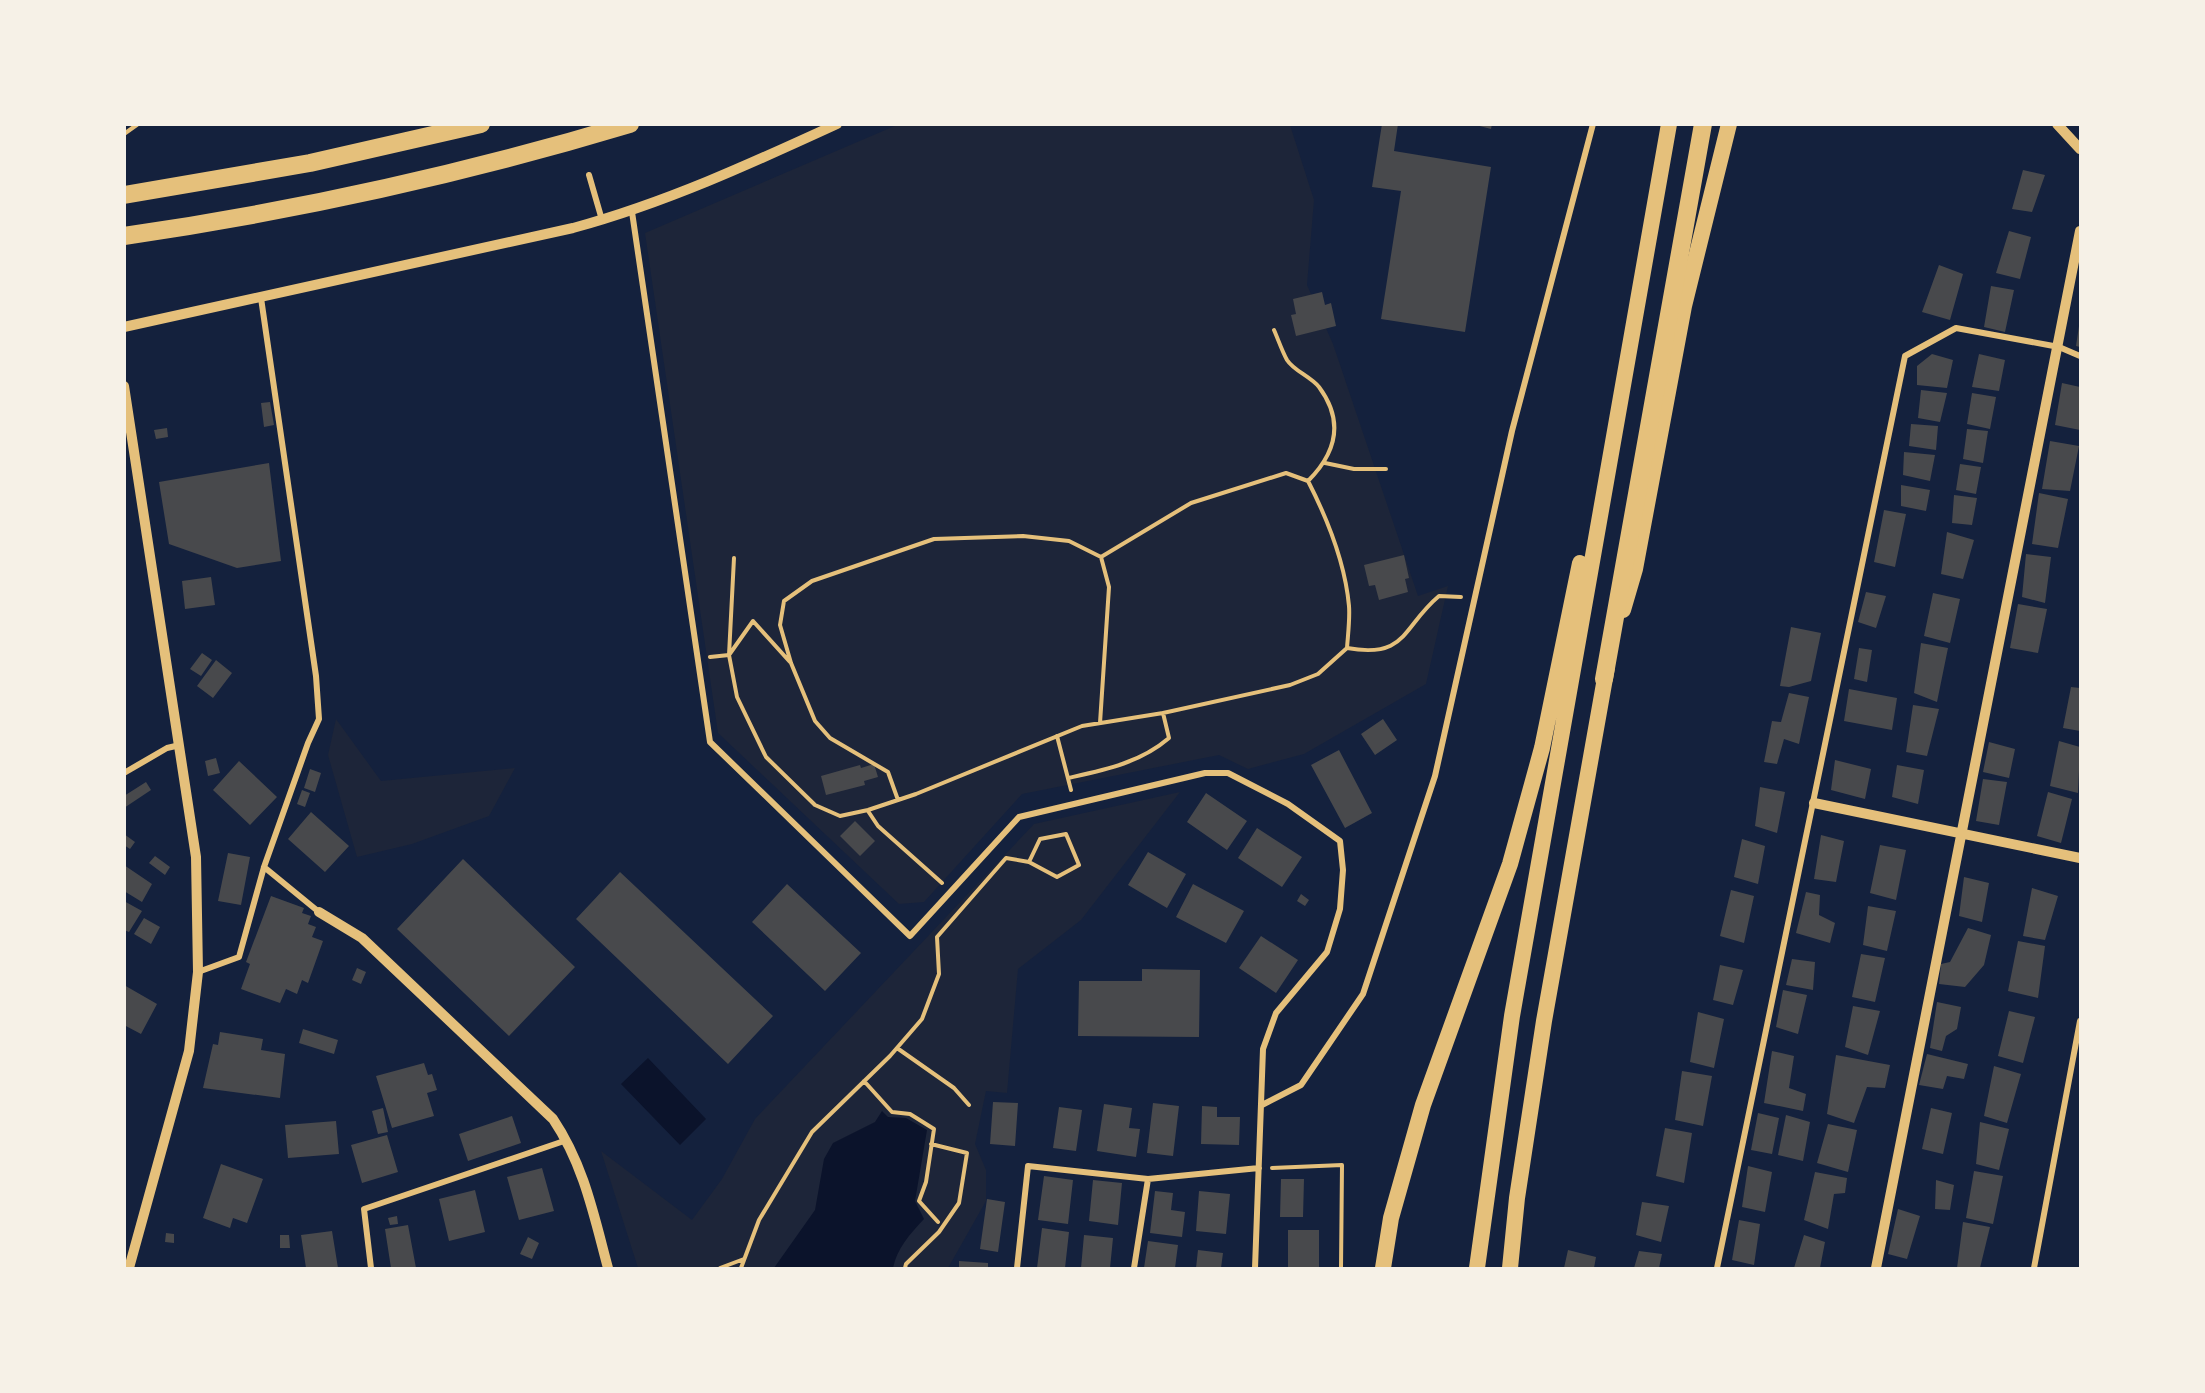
<svg xmlns="http://www.w3.org/2000/svg" width="2205" height="1393" font-family="'Noto Sans',sans-serif">
  <style>
    .green { fill: #1d2539 }
    .water { fill: #0b132b }
    .building { fill: #48494c }
    .lines { fill: none; stroke-linecap: round; stroke-linejoin: round }
    .path { stroke: #e5c07b; stroke-width: 4 }
    .minor { stroke: #e5c07b; stroke-width: 6 }
    .tertiary { stroke: #e5c07b; stroke-width: 10 }
    .trunk { stroke: #e5c07b; stroke-width: 16 }
    .motorway { stroke: #e5c07b; stroke-width: 18 }
  </style>
  <rect width="100%" height="100%" fill="#14213d"/>
  <!-- green -->
  <path class="green" d="M897 125H1290L1314 200 1307 285 1333 344 1418 596 1448 586 1426 684 1304 754 1248 769 1219 755 1022 794 924 902 899 904 718 733 645 233Z
    M336 719 381 781 515 768 489 816 412 844 357 857 328 755Z
    M1180 792 1081 920 1018 969 1007 1093 986 1091 975 1144 986 1170V1201L948 1268H638L601 1151 692 1220 722 1179 755 1119 1034 824Z"/>
  <!-- water -->
  <path class="water" d="M648 1058 706 1119 680 1145 621 1084Z
    M882 1111 888 1117 906 1118 927 1130 915 1201 924 1219C910 1234 897 1248 893 1268H774L815 1210 824 1159 833 1143 875 1122Z"/>
  <!-- building -->
  <path class="building" d="M1382 124H1398L1394 151 1491 167 1465 332 1381 319 1401 191 1372 187Z
    M1472 124H1492L1491 129Z
    M2023 170 2045 175 2032 212 2012 209Z
    M2009 231 2031 237 2020 279 1996 273Z
    M1939 265 1963 274 1950 320 1922 312Z
    M1991 286 2014 290 2005 332 1984 327Z
    M1322 292 1325 305 1331 303 1336 326 1296 336 1291 315 1296 314 1293 299Z
    M2079 326H2080V347L2076 346Z
    M1932 354 1953 360 1947 388 1917 385V366Z
    M1979 354 2005 360 1999 391 1972 387Z
    M2062 383 2080 387V430L2055 425Z
    M1921 390 1947 393 1940 422 1918 418Z
    M1972 393 1996 397 1990 429 1967 424Z
    M270 402 274 425 264 427 261 403Z
    M1911 424 1938 426 1936 450 1909 446Z
    M167 428 168 437 156 439 154 430Z
    M1967 429 1988 431 1983 463 1963 459Z
    M2050 441 2079 446 2070 491 2042 489Z
    M1904 452 1935 455 1930 481 1903 475Z
    M269 463 281 561 237 568 169 544 159 482Z
    M1960 464 1981 467 1976 494 1956 490Z
    M1901 485 1930 490 1926 511 1901 506Z
    M2039 493 2068 499 2058 548 2032 544Z
    M1954 495 1977 498 1972 525 1952 523Z
    M1884 510 1906 514 1895 567 1874 562Z
    M1947 532 1974 540 1963 579 1941 574Z
    M2026 554 2051 557 2045 603 2022 597Z
    M1404 555 1409 578 1405 579 1408 592 1379 600 1375 585 1369 586 1364 565Z
    M211 577 215 605 185 609 182 581Z
    M1866 592 1886 596 1876 628 1858 622Z
    M1933 593 1960 599 1950 643 1924 636Z
    M2018 604 2047 609 2038 653 2010 648Z
    M1791 627 1821 633 1811 681 1789 687 1780 686Z
    M1921 643 1948 648 1937 702 1914 693Z
    M1859 648 1872 650 1867 682 1854 679Z
    M202 653 212 660 201 676 190 669Z
    M216 660 232 673 213 698 197 686Z
    M2071 687 2080 688V731L2063 728Z
    M1849 689 1897 698 1892 730 1844 721Z
    M1789 693 1809 697 1799 744 1784 739 1777 764 1764 762 1772 721 1781 722Z
    M1913 705 1939 709 1927 756 1906 752Z
    M1383 719 1397 740 1375 755 1361 734Z
    M2059 741 2080 747 2078 793 2050 786Z
    M1989 742 2015 749 2009 778 1983 772Z
    M1339 750 1372 813 1345 828 1311 765Z
    M216 758 220 773 208 776 205 761Z
    M1835 760 1871 769 1865 799 1831 790Z
    M239 761 277 797 250 825 213 790Z
    M874 764 878 777 864 781 865 785 826 795 821 776 860 765 861 768Z
    M1897 765 1924 770 1918 804 1892 797Z
    M310 769 321 773 315 792 304 788Z
    M1983 779 2007 782 1999 825 1976 821Z
    M146 782 151 790 124 808V796Z
    M1760 787 1785 792 1777 833 1755 826Z
    M302 790 310 793 305 807 297 804Z
    M2048 792 2072 799 2061 843 2037 836Z
    M1206 793 1247 821 1227 850 1187 822Z
    M311 812 349 846 325 872 288 839Z
    M855 821 875 841 860 856 840 836Z
    M1257 828 1302 857 1282 887 1238 858Z
    M124 834 135 842 130 849 124 845Z
    M1821 835 1844 841 1836 882 1814 879Z
    M1742 839 1765 846 1758 884 1734 877Z
    M1880 845 1906 850 1896 900 1870 893Z
    M1148 852 1186 874 1167 908 1128 885Z
    M228 853 250 857 241 905 218 901Z
    M155 856 170 867 165 875 149 863Z
    M463 859 575 967 509 1036 397 929Z
    M124 865 152 884 142 902 124 891Z
    M620 872 773 1016 728 1064 576 919Z
    M1964 877 1989 883 1982 922 1959 916Z
    M787 884 861 953 825 991 752 922Z
    M1193 884 1244 911 1226 943 1176 917Z
    M2032 888 2058 896 2045 940 2023 936Z
    M1731 890 1754 896 1744 943 1720 936Z
    M1806 892 1820 895 1819 915 1835 923 1830 943 1796 933Z
    M1301 894 1309 900 1305 906 1297 901Z
    M271 896 304 908 302 913 311 916 308 924 316 927 312 937 323 941 308 983 302 980 297 994 286 989 280 1003 241 989 250 964 246 962Z
    M124 901 142 911 129 932 124 930Z
    M1868 906 1896 911 1887 951 1863 945Z
    M144 918 160 927 151 944 134 934Z
    M1968 928 1991 935 1984 965 1965 987 1939 984 1941 964 1950 962Z
    M1261 936 1298 960 1276 993 1239 968Z
    M2018 941 2045 946 2038 998 2008 991Z
    M1861 954 1885 958 1875 1002 1852 997Z
    M1792 959 1815 962 1813 990 1786 985Z
    M1720 965 1743 970 1733 1005 1713 1000Z
    M357 968 366 972 361 984 352 980Z
    M1142 969 1200 970 1199 1037 1078 1036 1079 981H1142Z
    M124 985 157 1004 141 1034 124 1025Z
    M1783 990 1807 995 1798 1034 1776 1027Z
    M1937 1002 1961 1007 1957 1029 1946 1036 1942 1051 1930 1048Z
    M1853 1006 1880 1011 1868 1055 1845 1047Z
    M2009 1011 2035 1017 2023 1063 1998 1056Z
    M1698 1012 1724 1019 1714 1068 1690 1062Z
    M303 1029 338 1040 334 1054 299 1043Z
    M220 1032 263 1039 261 1050 285 1054 280 1098 203 1088 213 1044 218 1045Z
    M1772 1051 1794 1056 1789 1088 1806 1094 1803 1111 1764 1103Z
    M1927 1054 1968 1064 1964 1079 1947 1076 1943 1089 1919 1085Z
    M1836 1055 1890 1065 1885 1088 1867 1087 1854 1123 1827 1114Z
    M424 1063 428 1075 432 1074 437 1090 427 1093 434 1116 392 1128 376 1076Z
    M1994 1066 2021 1074 2007 1123 1984 1116Z
    M1682 1071 1712 1076 1703 1126 1675 1120Z
    M993 1102 1018 1103 1015 1146 990 1144Z
    M1153 1103 1179 1106 1173 1156 1147 1153Z
    M1104 1104 1132 1108 1129 1128 1140 1129 1136 1157 1097 1151Z
    M1202 1106 1217 1107V1117H1240L1239 1145 1201 1144Z
    M1059 1107 1082 1110 1076 1151 1053 1148Z
    M383 1108 388 1132 378 1134 372 1111Z
    M1931 1108 1952 1113 1943 1154 1922 1149Z
    M1758 1113 1779 1118 1772 1154 1751 1150Z
    M1786 1115 1810 1122 1803 1161 1778 1155Z
    M512 1116 521 1143 468 1161 459 1134Z
    M336 1121 339 1154 288 1158 285 1125Z
    M1980 1122 2009 1129 1999 1170 1976 1164Z
    M1828 1124 1857 1130 1848 1172 1817 1163Z
    M1665 1128 1692 1133 1684 1183 1656 1176Z
    M387 1135 398 1172 362 1183 351 1145Z
    M221 1164 263 1179 247 1223 233 1218 230 1228 203 1218Z
    M1748 1166 1772 1172 1765 1212 1742 1207Z
    M542 1168 554 1211 519 1220 507 1177Z
    M1974 1171 2003 1176 1993 1224 1966 1218Z
    M1815 1172 1847 1178 1845 1193 1834 1194 1828 1229 1804 1220Z
    M1044 1176 1073 1180 1068 1224 1038 1220Z
    M1281 1179H1304L1303 1217H1280Z
    M1093 1180 1122 1183 1118 1225 1089 1221Z
    M1936 1180 1954 1185 1950 1210 1935 1209Z
    M475 1190 485 1232 449 1241 439 1199Z
    M1155 1191 1173 1193 1171 1210 1185 1212 1182 1237 1150 1233Z
    M1199 1191 1230 1194 1226 1234 1196 1231Z
    M987 1199 1005 1202 998 1252 980 1249Z
    M1642 1202 1669 1206 1661 1242 1636 1235Z
    M1898 1209 1920 1216 1907 1259 1888 1254Z
    M397 1216 398 1224 390 1225 388 1218Z
    M1739 1220 1760 1224 1754 1265 1732 1260Z
    M1963 1222 1990 1227 1980 1268H1957Z
    M408 1225 416 1268H391L385 1229Z
    M1042 1228 1069 1232 1065 1268H1037Z
    M1288 1230H1319V1268H1288Z
    M332 1231 338 1268H306L301 1235Z
    M166 1233 174 1234V1243L165 1242Z
    M280 1235H289L290 1248H280Z
    M1084 1235 1113 1238 1110 1268H1081Z
    M1804 1235 1825 1242 1820 1268H1794Z
    M528 1237 539 1243 532 1259 520 1254Z
    M1148 1241 1178 1245 1175 1268H1144Z
    M1198 1250 1223 1253 1221 1268H1196Z
    M1568 1250 1596 1257 1594 1268H1564Z
    M1639 1251 1662 1254 1659 1268H1634Z
    M959 1261 988 1263V1268H959Z"/>
  <g class="lines">
    <!-- path -->
    <path class="path" d="M124 134 138 124
      M1274 330C1278 339 1282 351 1287 360 1294 371 1310 376 1319 387 1345 422 1336 453 1308 481
      M1325 463 1354 469H1386
      M734 558 729 655 737 697 766 757 815 805 840 816 868 810 916 794 1082 726 1163 713 1290 685 1318 674 1347 648C1348 634 1350 619 1349 606 1345 562 1328 520 1308 481L1286 473 1191 503 1101 557
      M1347 648C1407 659 1402 627 1439 596L1461 597
      M710 657 729 655 753 621 790 662
      M1057 736 1071 790
      M1068 778C1104 770 1140 763 1169 738L1163 713
      M898 800 888 772 830 738 815 721 791 663 780 625 784 601 812 581 934 539 1023 536 1069 541 1101 557 1109 587 1100 723
      M868 811 878 826 942 883
      M897 1048 954 1088 969 1105
      M864 1081 892 1112 910 1114 934 1129 926 1182 919 1201 938 1222
      M1272 1168 1342 1165 1341 1268
      M720 1268 744 1259
      M741 1268 759 1220 812 1132 890 1056 922 1019 939 974 937 937 1006 858 1029 862 1057 877 1079 865 1066 834 1040 839 1029 862
      M905 1268 906 1264 939 1232 959 1203 967 1153 931 1144"/>
    <!-- minor -->
    <path class="minor" d="M589 175 602 220
      M632 212 710 742 910 936 1019 817 1205 773H1228L1288 804 1340 841 1343 870 1340 909 1327 952 1276 1013 1263 1049 1255 1268
      M124 773 167 748 180 745
      M264 867 319 912
      M198 972 239 957 264 867 308 743 319 719 316 676 261 298
      M1262 1105 1301 1085 1363 994 1435 776 1512 431 1593 124
      M371 1268 364 1209 567 1140
      M1017 1268 1028 1166 1148 1179 1259 1168
      M1134 1268 1148 1179
      M1717 1268 1905 356 1956 328 2059 347 2080 356
      M2034 1268 2080 1021"/>
    <!-- tertiary -->
    <path class="tertiary" d="M2057 124 2080 149
      M124 327 573 228C665 203 750 164 837 124
      M124 386 196 857 198 972 189 1051 129 1268
      M1814 803 2080 858
      M319 912 362 938 553 1119C584 1165 594 1216 608 1268
      M1876 1268 2080 231"/>
    <!-- trunk -->
    <path class="trunk" d="M1623 610 1635 569 1684 306 1729 124
      M1383 1268 1391 1218 1423 1105 1510 864 1542 748 1580 563
      M1477 1268 1512 1016 1669 124
      M1510 1268 1517 1198 1544 1021 1607 667"/>
    <!-- motorway -->
    <path class="motorway" d="M124 195 310 163 481 124
      M124 236C296 211 464 174 630 124
      M1604 679 1703 124"/>
  </g>
  <!-- border -->
  <rect width="2205" height="1393" fill="none" stroke="#f6f1e7" stroke-width="252"/>
</svg>
